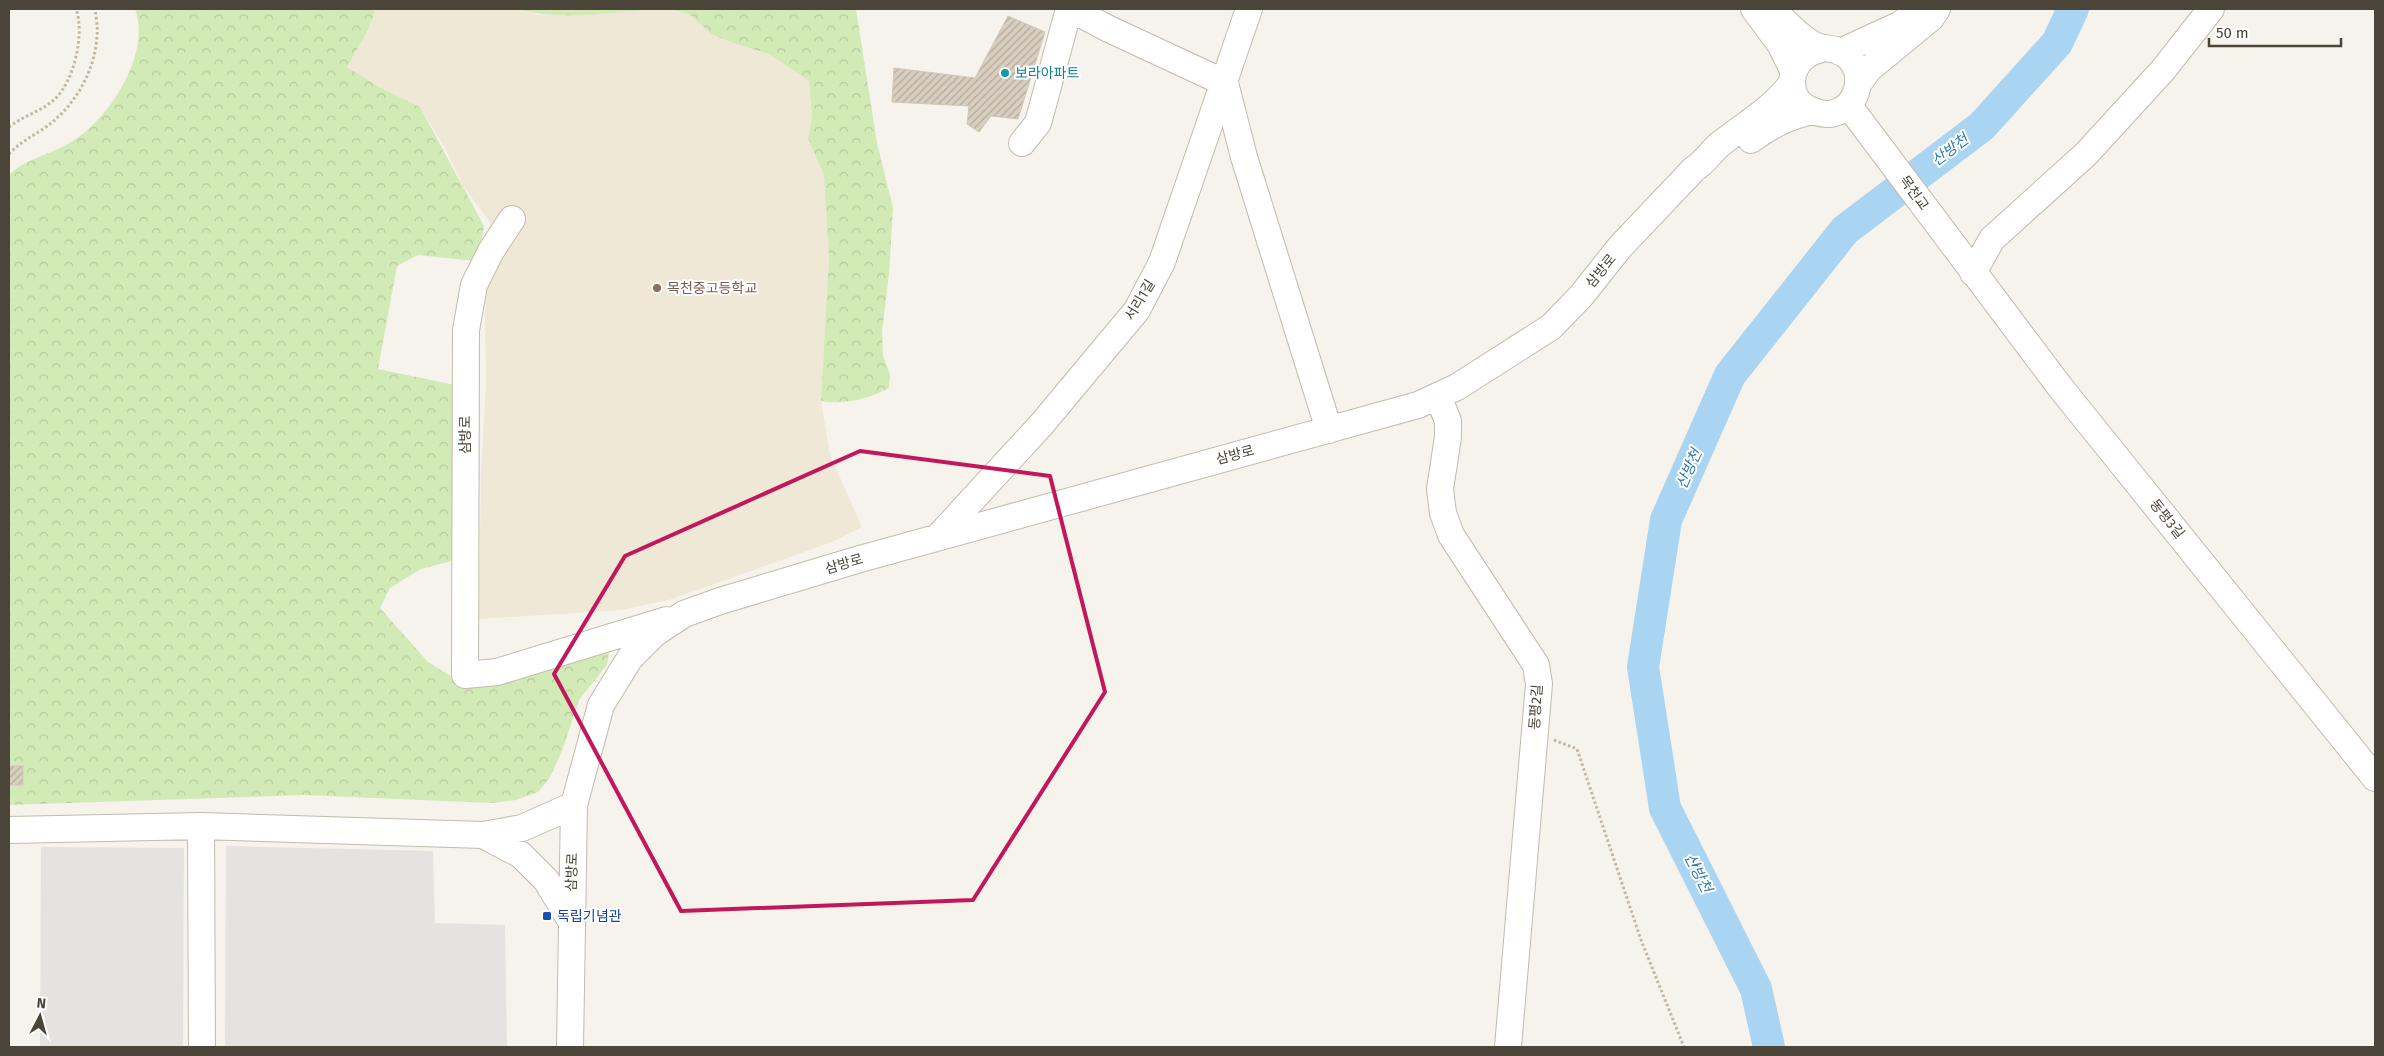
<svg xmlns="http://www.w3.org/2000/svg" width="2384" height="1056" font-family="'Fira Sans','Noto Sans KR',sans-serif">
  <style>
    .education { fill: #efe8d6 }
    .forest { fill: url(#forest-crowns) }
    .parking { fill: #e5e3e0 }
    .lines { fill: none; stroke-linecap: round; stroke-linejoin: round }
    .river { stroke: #a9d4f2; stroke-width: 32 }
    .building { fill: url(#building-hatch); stroke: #d3c7b4 }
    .minor-casing { stroke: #c2bbae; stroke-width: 28 }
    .path { stroke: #c4b79f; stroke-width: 3; stroke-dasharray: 2.5 2.5; stroke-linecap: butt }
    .minor { stroke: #fff; stroke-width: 26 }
    .marked { fill: none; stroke: #c2185b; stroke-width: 4; stroke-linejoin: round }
    .culture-dot { fill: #0f9aa8; stroke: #fff; stroke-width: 2 }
    .education-dot { fill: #8d6e63; stroke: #fff; stroke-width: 2 }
    .transit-dot { fill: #1a4fb4; stroke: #fff; stroke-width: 2 }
    .labels { text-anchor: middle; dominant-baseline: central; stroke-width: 4; stroke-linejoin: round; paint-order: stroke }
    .culture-label { font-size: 14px; fill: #0d838f; stroke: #fff; text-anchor: start }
    .street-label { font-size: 14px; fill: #4b4439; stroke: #fff }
    .education-label { font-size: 14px; fill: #785e54; stroke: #fff; text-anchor: start }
    .transit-label { font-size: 14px; fill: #164399; stroke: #fff; text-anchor: start }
    .water-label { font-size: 15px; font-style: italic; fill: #2e7ab2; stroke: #fff }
  </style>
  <defs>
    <pattern id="forest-crowns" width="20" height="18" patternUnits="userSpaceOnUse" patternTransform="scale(1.25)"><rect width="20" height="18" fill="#d2eab5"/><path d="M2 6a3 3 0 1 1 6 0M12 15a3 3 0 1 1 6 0" fill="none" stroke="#b6ca9c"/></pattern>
    <pattern id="building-hatch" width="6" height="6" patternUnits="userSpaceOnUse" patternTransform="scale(1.25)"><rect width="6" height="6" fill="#d8cfc1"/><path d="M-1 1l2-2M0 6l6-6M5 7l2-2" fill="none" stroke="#b1aa9e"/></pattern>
  </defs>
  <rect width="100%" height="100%" fill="#f6f3ec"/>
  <!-- education -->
  <path class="education" d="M376 9H516L540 15 670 9 689 14 711 34 733 43 769 54 809 81 812 115 808 138 824 176 829 257 821 401 830 455 862 527 832 542 669 600 621 610 479 619 481 473 486 381 485 318 490 222 463 186 445 148 420 107 381 88 347 67 367 32Z"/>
  <!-- forest -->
  <path class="forest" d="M135 9H376L367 32 347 67 381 88 420 107 484 226 479 253 474 261 418 255 397 266 378 369 455 385V560L421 569 390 588 380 608 428 662 464 684 604 646 609 652 607 665 579 700 562 751 549 779 538 792 516 800 491 803 304 795 9 805V175C26 159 46 156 66 145 107 124 152 55 135 9Z
    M516 9H663C613 11 565 22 516 9Z
    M670 9H856L877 143 893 208 889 274 882 332 883 355 890 375 889 388C868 399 846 405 821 401L829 257 824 176 808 138 812 115 809 81 769 54 733 43 711 34 689 14Z"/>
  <!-- parking -->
  <path class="parking" d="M226 846 433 851 435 923 505 925 507 1047H225Z
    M41 847 184 848 183 1047H40Z"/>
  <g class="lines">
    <!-- river -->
    <path class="river" d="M1769 1047 1756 989 1665 808 1643 667 1666 520 1730 375 1845 230 1982 126 2057 43 2073 9"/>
  </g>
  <!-- building -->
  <path class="building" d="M1008 16 1045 32 1018 119 991 116 979 132 967 124 969 106 892 102 894 68 975 78Z
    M9 766H23V785H9Z"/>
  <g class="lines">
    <defs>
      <path id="minor" d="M1071 9 1109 29 1225 83 1244 157 1329 430
        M1754 9 1780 44 1794 72
        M1773 9C1784 21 1799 37 1814 45 1824 50 1837 47 1846 55 1867 71 1859 107 1834 113 1824 116 1814 112 1805 107 1787 96 1789 69 1804 57 1810 52 1817 50 1825 48
        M1840 52 1899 25 1915 14
        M1858 84 1869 69 1931 18 1937 9
        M1849 106 2060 387 2375 778
        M1751 140C1769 126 1789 116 1812 111
        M1022 143 1038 123 1069 9
        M512 219 491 251 474 285 466 330 465 675 497 672 667 620
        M1973 273 1992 239 2086 154 2163 70 2211 9
        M1438 396 1448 421V437L1440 489 1443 513 1451 535 1536 665 1539 684 1508 1047
        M938 537 1041 425 1137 310 1162 262 1249 9
        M9 830 201 826
        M483 835 522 828 574 805
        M202 1047 201 826 483 835 521 855 546 880 571 921
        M570 1047 574 805 601 705 630 658 654 634 684 614 720 601 860 559 1418 405 1457 387 1551 327 1581 296 1620 247 1694 169C1705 162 1710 153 1719 145 1744 125 1773 109 1792 83"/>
    </defs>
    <!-- minor casing -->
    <use href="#minor" class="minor-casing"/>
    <!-- path -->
    <path class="path" d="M9 127C23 116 42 111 55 99 74 81 85 34 76 9
      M9 154C20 142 33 136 46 127 75 106 95 71 97 36 98 27 96 17 95 9
      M1554 740 1577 749 1641 940 1684 1047"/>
    <!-- minor -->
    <use href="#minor" class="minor"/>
  </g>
  <!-- marked area -->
  <path class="marked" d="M860 451 1050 476 1105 692 973 900 681 911 554 674 625 556Z"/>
  <!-- markers -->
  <circle class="culture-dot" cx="1005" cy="73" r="5"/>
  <circle class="education-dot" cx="657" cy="288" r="5"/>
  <rect class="transit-dot" x="542" y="911" width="10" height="10" rx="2.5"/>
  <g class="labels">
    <!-- culture labels -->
    <g class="culture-label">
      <text x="1015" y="73">보라아파트</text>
    </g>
    <!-- street labels -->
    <g class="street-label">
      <text transform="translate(1914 193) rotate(54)">목천교</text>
      <text transform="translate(1601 271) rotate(-51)">삼방로</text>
      <text transform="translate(1140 300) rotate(-59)">서리1길</text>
      <text transform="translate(465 435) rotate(-90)">삼방로</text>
      <text transform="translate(1235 455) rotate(-15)">삼방로</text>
      <text transform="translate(2167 519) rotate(51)">동평3길</text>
      <text transform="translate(844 564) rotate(-16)">삼방로</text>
      <text transform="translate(1536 707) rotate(-86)">동평2길</text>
      <text transform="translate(572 872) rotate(-88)">삼방로</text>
    </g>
    <!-- education labels -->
    <g class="education-label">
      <text x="667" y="288">목천중고등학교</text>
    </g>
    <!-- transit labels -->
    <g class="transit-label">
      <text x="557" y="916">독립기념관</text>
    </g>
    <!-- water labels -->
    <g class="water-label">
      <text transform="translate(1950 150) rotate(-37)">산방천</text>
      <text transform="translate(1689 469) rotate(-66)">산방천</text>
      <text transform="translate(1698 873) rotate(63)">산방천</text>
    </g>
  </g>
  <!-- border -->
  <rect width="2384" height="1056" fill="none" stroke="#4b4439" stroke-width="20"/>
  <!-- north arrow -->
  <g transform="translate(40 1016) rotate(6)" stroke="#ffffff" stroke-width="4" paint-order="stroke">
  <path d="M0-4L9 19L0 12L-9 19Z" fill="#4b4439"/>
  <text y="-8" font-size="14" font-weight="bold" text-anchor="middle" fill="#4b4439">N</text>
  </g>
  <!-- scale -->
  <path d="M2209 38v8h132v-8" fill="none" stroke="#4b4439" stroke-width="2.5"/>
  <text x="2216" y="38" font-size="15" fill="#4b4439" stroke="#ffffff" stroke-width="4" paint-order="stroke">50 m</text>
</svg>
